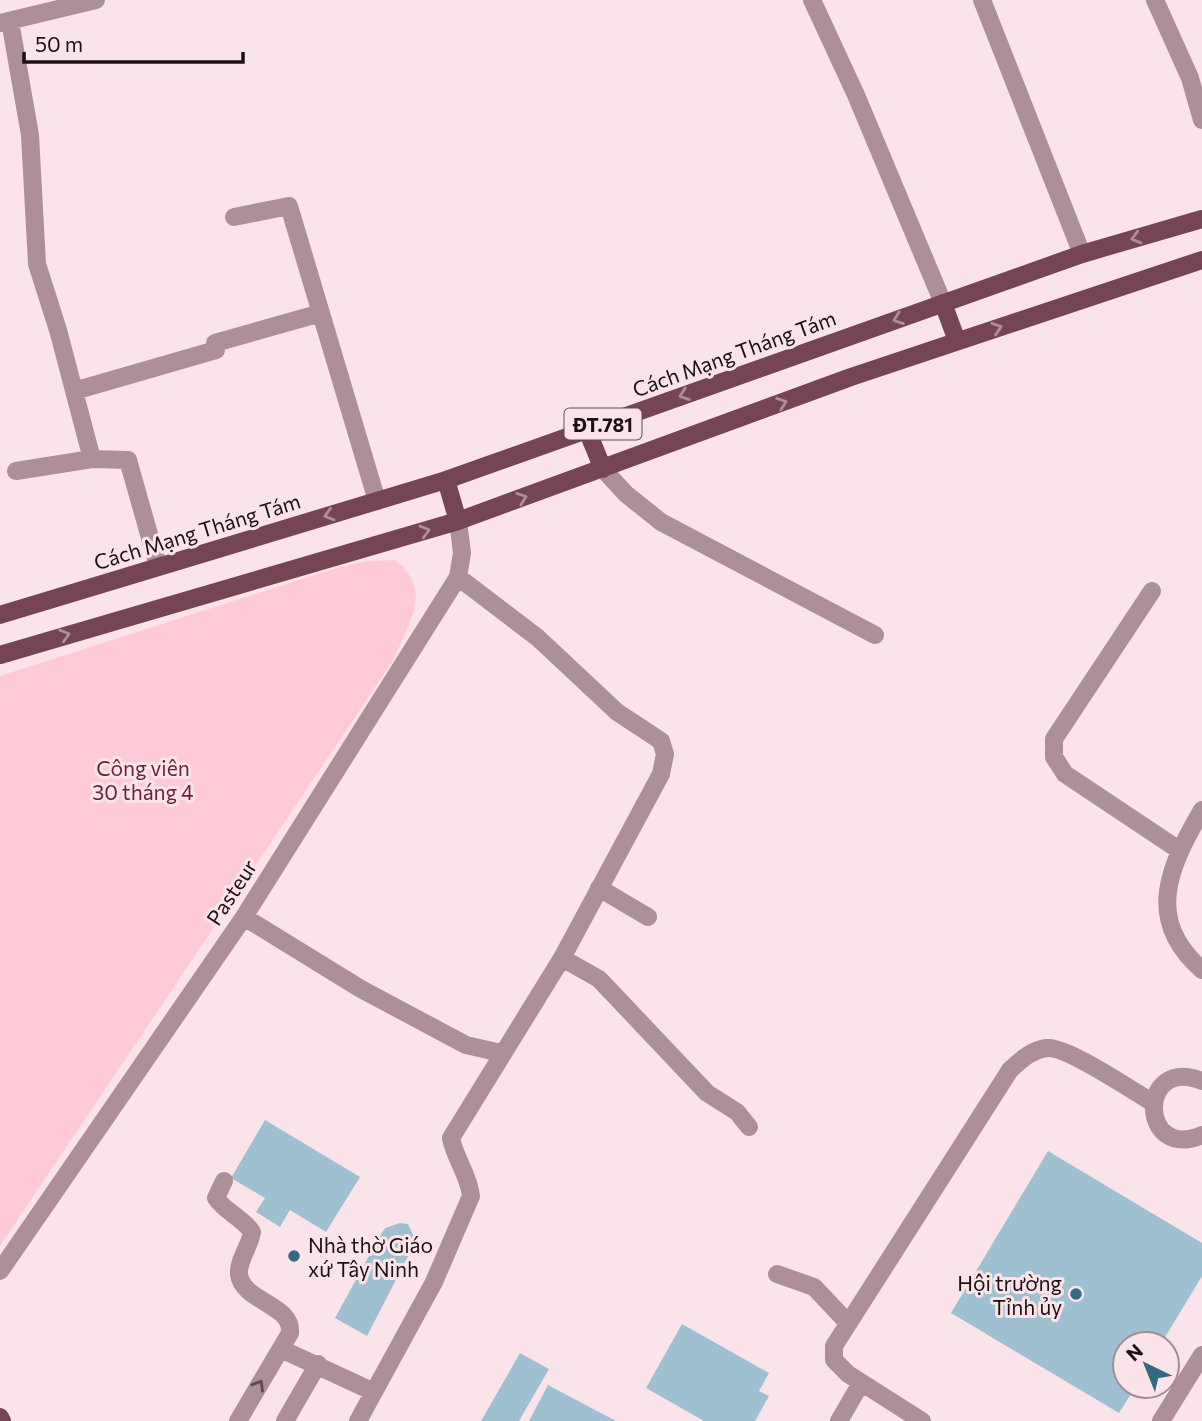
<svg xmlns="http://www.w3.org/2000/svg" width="1202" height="1421" font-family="Commissioner,sans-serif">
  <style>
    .green { fill: #ffcad8 }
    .building { fill: #9fc0d1 }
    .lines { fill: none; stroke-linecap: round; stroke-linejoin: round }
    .minor { stroke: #ad8f97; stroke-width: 18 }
    .major { stroke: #754553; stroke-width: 18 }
    .oneway { stroke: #b18d96 }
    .oneway2 { stroke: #5d494e }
    .poi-dot { fill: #326a84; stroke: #fbe4e9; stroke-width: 2.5 }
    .labels { text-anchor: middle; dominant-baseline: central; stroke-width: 6; stroke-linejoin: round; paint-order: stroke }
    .shield { fill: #fbe4e9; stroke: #5f5053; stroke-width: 2 }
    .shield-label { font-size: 19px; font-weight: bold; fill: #1c1013 }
    .street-label { font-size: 21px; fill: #1c1013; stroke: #fbe4e9 }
    .park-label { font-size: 21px; fill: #6b1f3c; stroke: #fbe4e9 }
    .poi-label { font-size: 21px; fill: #1c1013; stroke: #fbe4e9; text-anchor: start }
  </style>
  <rect width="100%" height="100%" fill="#fbe4e9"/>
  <!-- green -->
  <path class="green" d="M396 560C433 592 409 621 394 659L0 1246V676L333 569 366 561Z"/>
  <!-- building -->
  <path class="building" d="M265 1120 360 1177 326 1232 290 1210 280 1227 256 1212 265 1198 231 1178Z
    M1048 1151 1202 1243V1276L1161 1344H1125V1386H1136L1119 1413 951 1313Z
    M400 1223 408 1224 416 1241 367 1336 335 1318 380 1236 385 1228Z
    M682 1324 769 1373 759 1391 769 1396 755 1421H704L646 1388Z
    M520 1353 549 1369 519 1421H481Z
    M548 1385 616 1421H529Z"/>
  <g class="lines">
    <!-- minor -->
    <path class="minor" d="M812 0 856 95 943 303
      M982 0 1082 254
      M1155 0 1190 78 1202 120
      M10 21 30 135 37 264 58 330 92 459 128 460 158 566
      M0 23 96 0
      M234 217 289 206 377 501
      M74 391 216 350 215 343 321 313
      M603 469 626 494 661 522 875 635
      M16 471 92 459
      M1152 591 1054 739V757L1065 774 1179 850
      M1202 810C1169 867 1144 919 1202 970
      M599 888 648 917
      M244 917 361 989 466 1045 501 1053
      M562 958 599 979 707 1093 737 1112 749 1127
      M1202 1081C1137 1055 1139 1162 1202 1135
      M224 1181 216 1198C225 1212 242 1217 252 1232 250 1246 238 1260 239 1274 242 1302 293 1304 290 1333L238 1421
      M0 1271 244 917 458 577 462 553 458 521
      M777 1274 814 1287 848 1323
      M281 1349 374 1392
      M285 1421 318 1364
      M358 1421 434 1282 471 1196C469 1175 455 1159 451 1138L562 958 661 774 665 754 661 741 617 712 538 638 458 577
      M839 1421 861 1383
      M922 1421 848 1374 834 1360V1346L1010 1070C1021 1060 1031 1050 1047 1048 1067 1046 1133 1091 1153 1103
      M1161 1421 1202 1355"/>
    <!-- major -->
    <path class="major" d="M943 303 957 341
      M587 430 603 469
      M446 480 458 521
      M0 615 446 480 1082 254 1202 219
      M0 655 458 521 851 377 1202 260
      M0 1417 2 1421"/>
  </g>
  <!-- one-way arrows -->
  <defs><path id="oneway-chevron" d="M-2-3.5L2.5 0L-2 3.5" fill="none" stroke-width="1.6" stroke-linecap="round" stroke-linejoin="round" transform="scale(1.75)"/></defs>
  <g class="oneway">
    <use href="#oneway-chevron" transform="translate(1136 238) rotate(164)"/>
    <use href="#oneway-chevron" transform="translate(898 319) rotate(160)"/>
    <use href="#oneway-chevron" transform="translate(997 328) rotate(-18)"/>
    <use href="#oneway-chevron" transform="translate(684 395) rotate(160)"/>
    <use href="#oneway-chevron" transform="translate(782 403) rotate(-20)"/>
    <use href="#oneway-chevron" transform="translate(522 498) rotate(-20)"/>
    <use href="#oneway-chevron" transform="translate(329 515) rotate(163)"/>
    <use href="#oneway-chevron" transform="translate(425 531) rotate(-16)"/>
    <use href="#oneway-chevron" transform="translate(65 635) rotate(-17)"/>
  </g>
  <use class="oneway2" href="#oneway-chevron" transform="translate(259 1385) rotate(-59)"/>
  <!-- markers -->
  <g class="poi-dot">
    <circle cx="294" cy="1256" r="7"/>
    <circle cx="1076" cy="1294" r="7"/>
  </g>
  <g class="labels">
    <!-- shield labels -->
    <rect class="shield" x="564.5" y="408.5" width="77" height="31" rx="5"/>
    <g class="shield-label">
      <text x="603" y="424">ĐT.781</text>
    </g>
    <!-- street labels -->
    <g class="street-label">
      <text transform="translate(734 353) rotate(-20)">Cách Mạng Tháng Tám</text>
      <text transform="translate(197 531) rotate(-17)">Cách Mạng Tháng Tám</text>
      <text transform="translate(231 892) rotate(-57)">Pasteur</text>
    </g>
    <!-- park labels -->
    <g class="park-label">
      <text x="143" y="767">Công viên<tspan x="143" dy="24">30 tháng 4</tspan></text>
    </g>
    <!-- poi labels -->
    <g class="poi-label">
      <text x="308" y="1244">Nhà thờ Giáo<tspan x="308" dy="24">xứ Tây Ninh</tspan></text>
      <text x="1062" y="1282" text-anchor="end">Hội trường<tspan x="1062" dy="24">Tỉnh ủy</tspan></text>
    </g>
  </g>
  <!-- north arrow -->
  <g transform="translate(1146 1365) rotate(317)"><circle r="33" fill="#fbe4e9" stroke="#a28f93" stroke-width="2"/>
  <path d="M0-5L12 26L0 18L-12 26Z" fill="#326a84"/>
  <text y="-10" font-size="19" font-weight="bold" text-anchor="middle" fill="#1c1013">N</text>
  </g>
  <!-- scale -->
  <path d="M24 52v10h219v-10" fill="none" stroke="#1c1013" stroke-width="3.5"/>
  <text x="35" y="52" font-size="21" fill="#1c1013" stroke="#fbe4e9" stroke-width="5" paint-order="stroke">50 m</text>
</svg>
